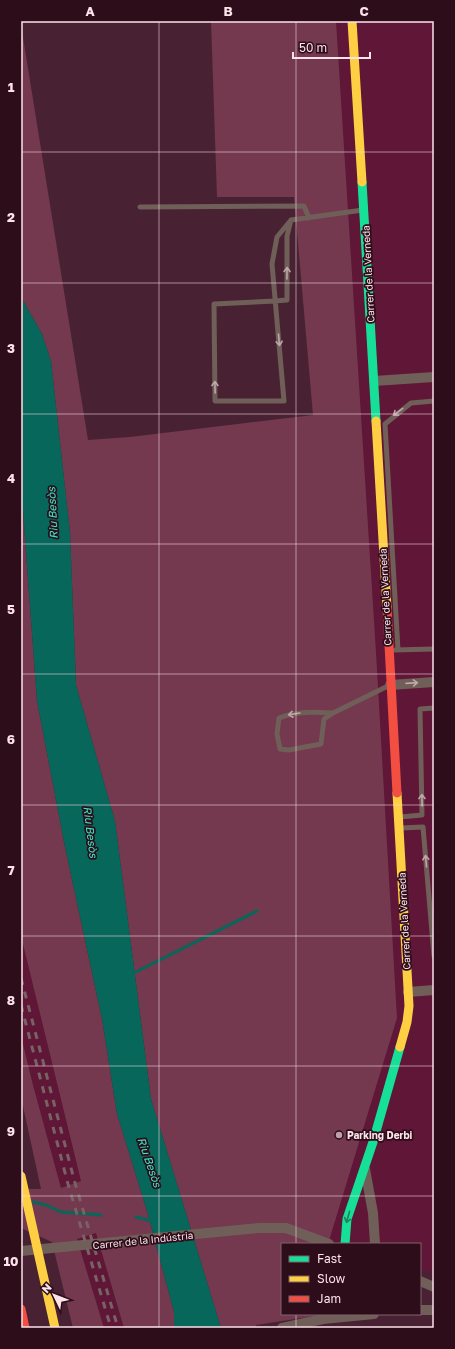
<svg xmlns="http://www.w3.org/2000/svg" width="455" height="1349" font-family="'Golos Text',sans-serif">
  <style>
    .built { fill: #5f1637 }
    .green { fill: #74384f }
    .water { fill: #06675a }
    .lines { fill: none; stroke-linecap: round; stroke-linejoin: round }
    .stream { stroke: #06675a; stroke-width: 3 }
    .lane { stroke: #705e58; stroke-width: 5 }
    .street { stroke: #705e58; stroke-width: 10 }
    .fast { stroke: #16e098; stroke-width: 9 }
    .slow { stroke: #ffcf43; stroke-width: 9 }
    .jam { stroke: #f24e42; stroke-width: 9 }
    .rail { stroke: #776264; stroke-width: 3; stroke-dasharray: 7 7; stroke-linecap: butt }
    .oneway { stroke: #bea7a8 }
    .oneway2 { stroke: #20815f }
    .grid { fill: none; stroke: #fde2ea; stroke-width: 1; stroke-opacity: 0.55 }
    .poi-dot { fill: #be9faa; stroke: #2c0d19; stroke-width: 1.5 }
    .labels { text-anchor: middle; dominant-baseline: central; stroke-width: 3.5; stroke-linejoin: round; paint-order: stroke }
    .street-label { font-size: 10px; fill: #fde2ea; stroke: #2c0d19 }
    .poi-label { font-size: 10px; font-weight: bold; fill: #fde2ea; stroke: #2c0d19; text-anchor: start }
    .water-label { font-size: 11px; font-style: italic; fill: #3ce9cb; stroke: #2c0d19 }
    .neatline { fill: none; stroke: #fde2ea; stroke-width: 1.5 }
    .grid-label { font-size: 13px; text-anchor: middle; font-weight: bold; fill: #fde2ea }
  </style>
  <rect width="100%" height="100%" fill="#482233"/>
  <!-- built -->
  <path class="built" d="M336 21H434V1274L422 1270 420 1275V1244H328L397 1018 376 652Z
    M21 936 81 1181 61 1188 33 1085 21 1036Z
    M97 1233 115 1299 124 1328H104L77 1238Z"/>
  <!-- green -->
  <path class="green" d="M211 21H336L376 652 397 1018 328 1244H282V1314H328L256 1325 257 1328H221L151 1099 115 821 76 685 70 533 51 361 42 334 21 297V25L88 440 130 437 313 415 294 197H217Z
    M21 484 37 701 65 847 102 1019 117 1114 147 1211 174 1312V1328H124L96 1233 77 1239 104 1328H73L52 1242 21 1228V1189H41L21 1097V1036L33 1085 61 1188 81 1181 21 936Z"/>
  <!-- water -->
  <path class="water" d="M21 297 42 334 51 361 70 533 76 685 115 821 151 1099 221 1328H174V1312L147 1211 117 1114 102 1019 65 847 37 701 21 484Z"/>
  <g class="lines">
    <!-- stream -->
    <path class="stream" d="M132 974 257 911
      M33 1202 46 1205 61 1212 101 1215
      M136 1217 152 1221"/>
    <!-- lane -->
    <path class="lane" d="M140 207 304 206 309 218
      M291 220 363 210
      M275 301 287 300V236L291 220 277 237 272 264 284 401H215L214 304 275 301
      M395 650 434 649
      M398 650 385 424 411 403 434 401
      M333 713C314 712 297 711 279 718L277 734 280 749 289 750 321 744 324 719 333 713 390 685
      M400 817 422 815 420 709 434 708
      M401 828 423 827 434 956"/>
    <!-- street -->
    <path class="street" d="M374 381 434 377
      M390 685 434 682
      M408 992 434 990
      M365 1169 373 1213 375 1244
      M21 1251 259 1228H286L329 1244
      M420 1281 434 1287
      M420 1310H434
      M282 1328 323 1319 374 1314"/>
    <!-- fast -->
    <path class="fast" d="M362 182 376 421
      M345 1244 347 1219 373 1142 400 1047"/>
    <!-- slow -->
    <path class="slow" d="M352 21 362 182
      M376 421 387 608
      M397 793 409 1006 407 1022 400 1047
      M21 1176 55 1328"/>
    <!-- jam -->
    <path class="jam" d="M387 608 397 793
      M21 1309 25 1328"/>
    <!-- rail -->
    <path class="rail" d="M21 978 75 1183 118 1328
      M21 1005 68 1184 111 1328"/>
  </g>
  <!-- one-way arrows -->
  <defs><path id="oneway-shaft" d="M-6 0H5M1.5-3L5.5 0L1.5 3" fill="none" stroke-width="1.6" stroke-linecap="round" stroke-linejoin="round"/></defs>
  <g class="oneway">
    <use href="#oneway-shaft" transform="translate(287 273) rotate(-89)"/>
    <use href="#oneway-shaft" transform="translate(279 340) rotate(85)"/>
    <use href="#oneway-shaft" transform="translate(215 387) rotate(-91)"/>
    <use href="#oneway-shaft" transform="translate(398 412) rotate(143)"/>
    <use href="#oneway-shaft" transform="translate(412 683) rotate(-4)"/>
    <use href="#oneway-shaft" transform="translate(294 714) rotate(171)"/>
    <use href="#oneway-shaft" transform="translate(422 800) rotate(-91)"/>
    <use href="#oneway-shaft" transform="translate(426 861) rotate(-95)"/>
  </g>
  <use class="oneway2" href="#oneway-shaft" transform="translate(348 1217) rotate(106)"/>
  <!-- grid -->
  <path class="grid" d="M159 21V1328M296 21V1244M21 152H434M21 283H434M21 414H434M21 544H434M21 674H434M21 805H434M21 936H434M21 1066H434M21 1196H434M296 1314V1328"/>
  <!-- markers -->
  <circle class="poi-dot" cx="339" cy="1135" r="4"/>
  <g class="labels">
    <!-- street labels -->
    <g class="street-label">
      <text transform="translate(368 274) rotate(-93)">Carrer de la Verneda</text>
      <text transform="translate(385 597) rotate(-93)">Carrer de la Verneda</text>
      <text transform="translate(404 921) rotate(-93)">Carrer de la Verneda</text>
      <text transform="translate(143 1240) rotate(-6)">Carrer de la Indústria</text>
    </g>
    <!-- poi labels -->
    <g class="poi-label">
      <text x="347" y="1135">Parking Derbi</text>
    </g>
    <!-- water labels -->
    <g class="water-label">
      <text transform="translate(52 513) rotate(-93)">Riu Besòs</text>
      <text transform="translate(91 832) rotate(83)">Riu Besòs</text>
      <text transform="translate(150 1162) rotate(71)">Riu Besòs</text>
    </g>
  </g>
  <!-- border -->
  <rect width="455" height="1349" fill="none" stroke="#2c0d19" stroke-width="44"/>
  <!-- legend -->
  <rect x="281" y="1243" width="140" height="72" fill="#2c0d19" stroke="#80626d"/>
  <rect x="289" y="1256" width="20" height="6" fill="#16e098" stroke="#80626d"/>
  <text x="317" y="1263" font-size="12" fill="#fde2ea">Fast</text>
  <rect x="289" y="1276" width="20" height="6" fill="#ffcf43" stroke="#80626d"/>
  <text x="317" y="1283" font-size="12" fill="#fde2ea">Slow</text>
  <rect x="289" y="1296" width="20" height="6" fill="#f24e42" stroke="#80626d"/>
  <text x="317" y="1303" font-size="12" fill="#fde2ea">Jam</text>
  <!-- north arrow -->
  <g transform="translate(54 1295) rotate(313)" stroke="#2c0d19" stroke-width="3" paint-order="stroke">
  <path d="M0-3L7 15L0 10L-7 15Z" fill="#fde2ea"/>
  <text y="-6" font-size="11" font-weight="bold" text-anchor="middle" fill="#fde2ea">N</text>
  </g>
  <!-- scale -->
  <path d="M293 52v6h77v-6" fill="none" stroke="#fde2ea" stroke-width="2"/>
  <text x="299" y="52" font-size="12" fill="#fde2ea" stroke="#2c0d19" stroke-width="3" paint-order="stroke">50 m</text>
  <rect x="22" y="22" width="411" height="1305" class="neatline"/>
  <g class="grid-label">
    <text x="90" y="16">A</text>
    <text x="228" y="16">B</text>
    <text x="364" y="16">C</text>
    <text x="11" y="92">1</text>
    <text x="11" y="222">2</text>
    <text x="11" y="353">3</text>
    <text x="11" y="483">4</text>
    <text x="11" y="614">5</text>
    <text x="11" y="744">6</text>
    <text x="11" y="875">7</text>
    <text x="11" y="1005">8</text>
    <text x="11" y="1136">9</text>
    <text x="11" y="1266">10</text>
  </g>
</svg>
